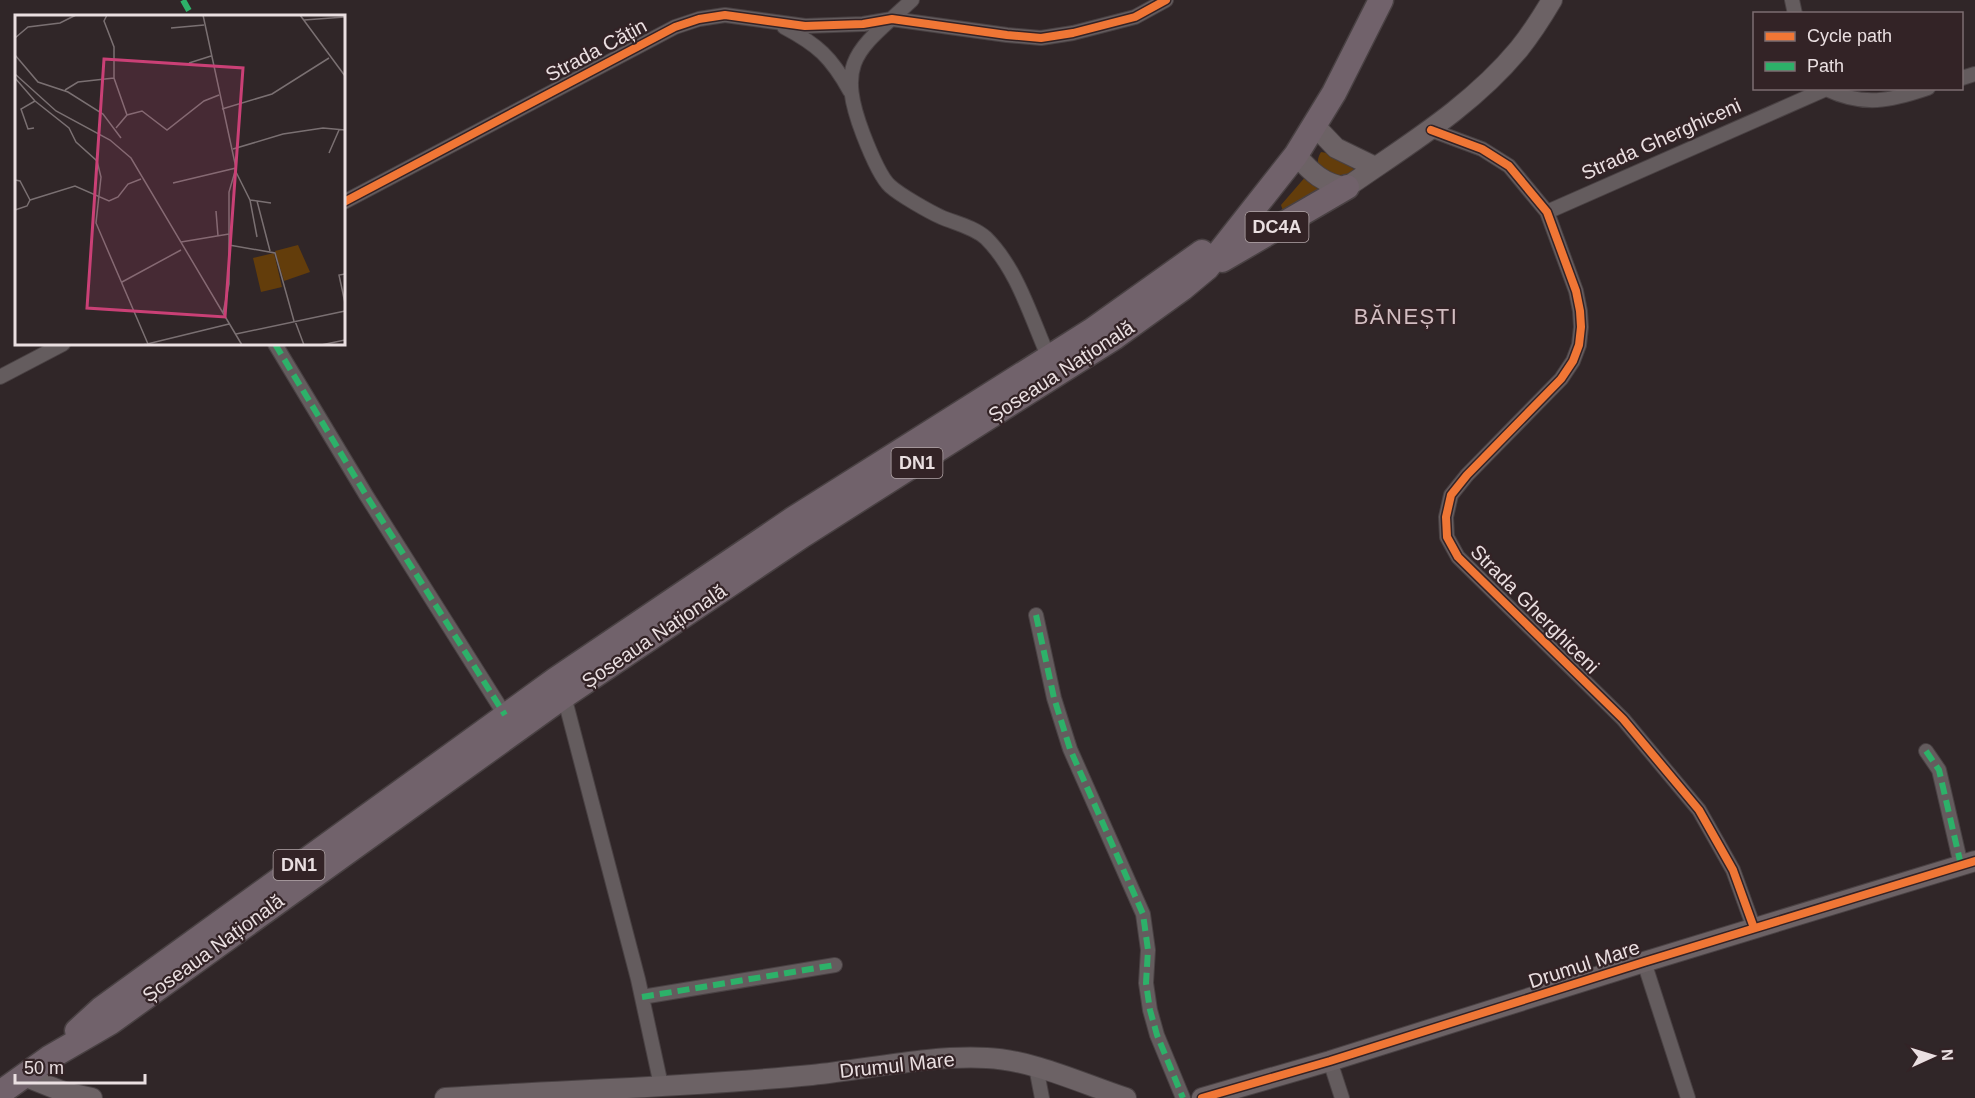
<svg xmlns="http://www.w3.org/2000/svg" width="1975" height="1098" font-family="Arial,sans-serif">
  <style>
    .green { fill: #633d0b }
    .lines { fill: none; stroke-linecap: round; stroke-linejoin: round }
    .street-casing { stroke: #494143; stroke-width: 16 }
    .secondary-casing { stroke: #494143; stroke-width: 22 }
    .highway-casing { stroke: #494143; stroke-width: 27 }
    .street { stroke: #645c5e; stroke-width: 14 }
    .secondary { stroke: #6c6265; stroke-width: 20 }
    .highway { stroke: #71626b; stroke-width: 24 }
    .quiet { stroke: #2db169; stroke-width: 6; stroke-dasharray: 12 6; stroke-linecap: butt }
    .cycleway-casing { stroke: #332326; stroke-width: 11 }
    .cycleway { stroke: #f07635; stroke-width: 8 }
    .labels { text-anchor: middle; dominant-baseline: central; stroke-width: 4.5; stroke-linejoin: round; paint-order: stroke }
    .shield { fill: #332326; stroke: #b3a7a9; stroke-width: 1.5 }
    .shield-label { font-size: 18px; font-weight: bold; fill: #eadfe1 }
    .street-label { font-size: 20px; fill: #eadfe1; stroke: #332326 }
    .quarter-label { font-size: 22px; letter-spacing: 1.5px; fill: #d2bdc1; stroke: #332326 }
    .inset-road { fill: none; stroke: #7a7072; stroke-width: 1.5 }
    .view { fill: #ca4076; fill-opacity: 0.15; stroke: #ca4076; stroke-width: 3 }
    .inset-edge { fill: none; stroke: #eadfe1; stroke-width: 3 }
  </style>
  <rect width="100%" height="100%" fill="#302628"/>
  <!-- green -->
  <path class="green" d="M1321 152C1333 153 1347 161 1355 171 1340 181 1308 172 1321 152Z
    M1307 175 1326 191 1283 211 1281 205Z"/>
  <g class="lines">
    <defs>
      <path id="street" d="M912 0C860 49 834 58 863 134 868 147 880 177 890 186 900 195 928 211 941 217 955 223 974 227 986 238 1018 270 1031 318 1049 358
        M1792 0 1795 14
        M784 27C818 45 831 57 850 91
        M1962 78 1975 74
        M1431 130 1482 149 1509 166 1547 212 1576 291 1580 311 1581 327 1579 345 1573 361 1561 379 1467 475 1451 495 1446 517 1447 537 1458 557 1623 719 1699 810 1733 870 1754 928
        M344 202 675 27 699 19 725 15 805 26 863 24 892 19 1007 35 1041 38 1073 33 1135 17 1166 0
        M1547 212 1826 89C1864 107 1890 101 1928 88
        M275 344 366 495 505 715
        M0 377 63 344
        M1036 615 1054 698 1070 749 1143 914 1148 950 1146 983 1150 1010 1157 1035 1183 1098
        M564 696 638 979 661 1085
        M1926 751 1939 770 1961 865
        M1644 962 1688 1098
        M642 997 835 965
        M1330 1061 1342 1098
        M1036 1067 1042 1098"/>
      <path id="secondary" d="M1315 126 1336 148 1375 167
        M1296 155C1311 172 1324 185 1347 187 1407 145 1471 107 1519 49 1531 34 1542 17 1552 0
        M24 1076 64 1092 92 1098
        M445 1098C567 1090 690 1087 812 1075 870 1069 929 1055 987 1058 1033 1060 1083 1084 1126 1098
        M1202 1098 1330 1061 1644 962 1975 861"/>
      <path id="highway" d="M1222 260 1347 187
        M77 1031 101 1009 555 680 793 519 1091 331 1202 252
        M0 1093 49 1058 111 1022 564 696 803 535 1115 337 1183 288 1207 268 1296 155 1334 93 1381 0"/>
    </defs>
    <!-- street casing -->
    <use href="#street" class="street-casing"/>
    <!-- secondary casing -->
    <use href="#secondary" class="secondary-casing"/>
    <!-- highway casing -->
    <use href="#highway" class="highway-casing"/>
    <!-- street -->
    <use href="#street" class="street"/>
    <!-- secondary -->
    <use href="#secondary" class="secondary"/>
    <!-- highway -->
    <use href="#highway" class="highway"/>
    <!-- quiet -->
    <path class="quiet" d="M183 0 192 16
      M275 344 366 495 505 715
      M1036 615 1054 698 1070 749 1143 914 1148 950 1146 983 1150 1010 1157 1035 1183 1098
      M1926 751 1939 770 1961 865
      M642 997 835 965"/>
    <defs>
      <path id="cycleway" d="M1431 130 1482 149 1509 166 1547 212 1576 291 1580 311 1581 327 1579 345 1573 361 1561 379 1467 475 1451 495 1446 517 1447 537 1458 557 1623 719 1699 810 1733 870 1754 928
        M344 202 675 27 699 19 725 15 805 26 863 24 892 19 1007 35 1041 38 1073 33 1135 17 1166 0
        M1202 1098 1330 1061 1644 962 1975 861"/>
    </defs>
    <!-- cycleway casing -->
    <use href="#cycleway" class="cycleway-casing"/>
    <!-- cycleway -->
    <use href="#cycleway" class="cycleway"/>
  </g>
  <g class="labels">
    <!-- shield labels -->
    <g class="shield">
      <rect x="1245.5" y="212" width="63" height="30" rx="4.5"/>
      <rect x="891.5" y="448" width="51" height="30" rx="4.5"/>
      <rect x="273.5" y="850" width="51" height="30" rx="4.5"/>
    </g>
    <g class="shield-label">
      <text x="1277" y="227">DC4A</text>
      <text x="917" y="463">DN1</text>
      <text x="299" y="865">DN1</text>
    </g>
    <!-- street labels -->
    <g class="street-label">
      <text transform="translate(596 50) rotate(-28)">Strada Cățin</text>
      <text transform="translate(1661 139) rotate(-24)">Strada Gherghiceni</text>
      <text transform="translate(1061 371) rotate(-33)">Șoseaua Națională</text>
      <text transform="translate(1535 609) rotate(45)">Strada Gherghiceni</text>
      <text transform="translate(654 636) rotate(-34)">Șoseaua Națională</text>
      <text transform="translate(213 948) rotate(-36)">Șoseaua Națională</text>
      <text transform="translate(1584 964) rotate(-18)">Drumul Mare</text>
      <text transform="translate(897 1065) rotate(-6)">Drumul Mare</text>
    </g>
    <!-- quarter labels -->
    <g class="quarter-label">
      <text x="1406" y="316">BĂNEȘTI</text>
    </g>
  </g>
  <!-- overview -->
  <g transform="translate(15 15)">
    <rect width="330" height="330" fill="#302628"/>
    <path d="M283 230 295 257 269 266 260 236ZM259 238 267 272 246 277 238 243Z" fill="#633d0b"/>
    <path class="inset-road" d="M92 0 89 6 99 32V63L112 100M188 0 221 153 214 177V269L208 298M285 0 330 61M289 5 330 2M156 13 189 10M0 23 13 12 45 8 61 0M0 40 23 67 53 77 88 99 106 123M174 48 196 41M0 59 41 96 95 125 116 143 227 330M0 63 20 86 54 113 61 127 82 146 86 162 81 208 133 329M50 75 63 67 99 63M207 94 257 79 314 43M19 113 13 114 6 94 20 86M101 113 112 100 127 96 152 115 189 86 204 80M218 134 268 119 308 113 330 115M314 138 324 115M221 157 235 185 256 188M0 165 5 166 15 185M158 168 221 153M15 185 60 171 94 186 103 182 113 169 126 164M235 185 242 222M242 186 255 236M0 195 12 191 15 185M201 196 203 221M166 227 214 219M214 230 260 238 279 306M330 259 324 260 330 288M107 267 166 235M280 306 289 330M221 319 330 296M128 330 214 309M306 330 330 325"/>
    <path class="view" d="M89 44 228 53 210 302 72 293Z"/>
    <rect width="330" height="330" class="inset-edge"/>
  </g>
  <!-- legend -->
  <rect x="1753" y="12" width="210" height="78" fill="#332326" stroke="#7c6e71" stroke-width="1.5"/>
  <rect x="1765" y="32" width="30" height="9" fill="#f07635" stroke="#7c6e71" stroke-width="1.5"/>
  <text x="1807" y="42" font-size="18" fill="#eadfe1">Cycle path</text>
  <rect x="1765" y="62" width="30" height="9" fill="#2db169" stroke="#7c6e71" stroke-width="1.5"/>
  <text x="1807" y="72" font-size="18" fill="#eadfe1">Path</text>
  <!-- north arrow -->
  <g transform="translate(1933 1056) rotate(86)" stroke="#332326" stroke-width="4.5" paint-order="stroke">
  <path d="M0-4.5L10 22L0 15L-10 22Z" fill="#eadfe1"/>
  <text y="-9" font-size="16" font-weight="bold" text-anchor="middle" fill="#eadfe1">N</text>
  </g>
  <!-- scale -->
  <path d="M15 1074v9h130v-9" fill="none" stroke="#eadfe1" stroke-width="3"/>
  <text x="24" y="1074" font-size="18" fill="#eadfe1" stroke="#332326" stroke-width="4.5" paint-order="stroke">50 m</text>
</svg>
